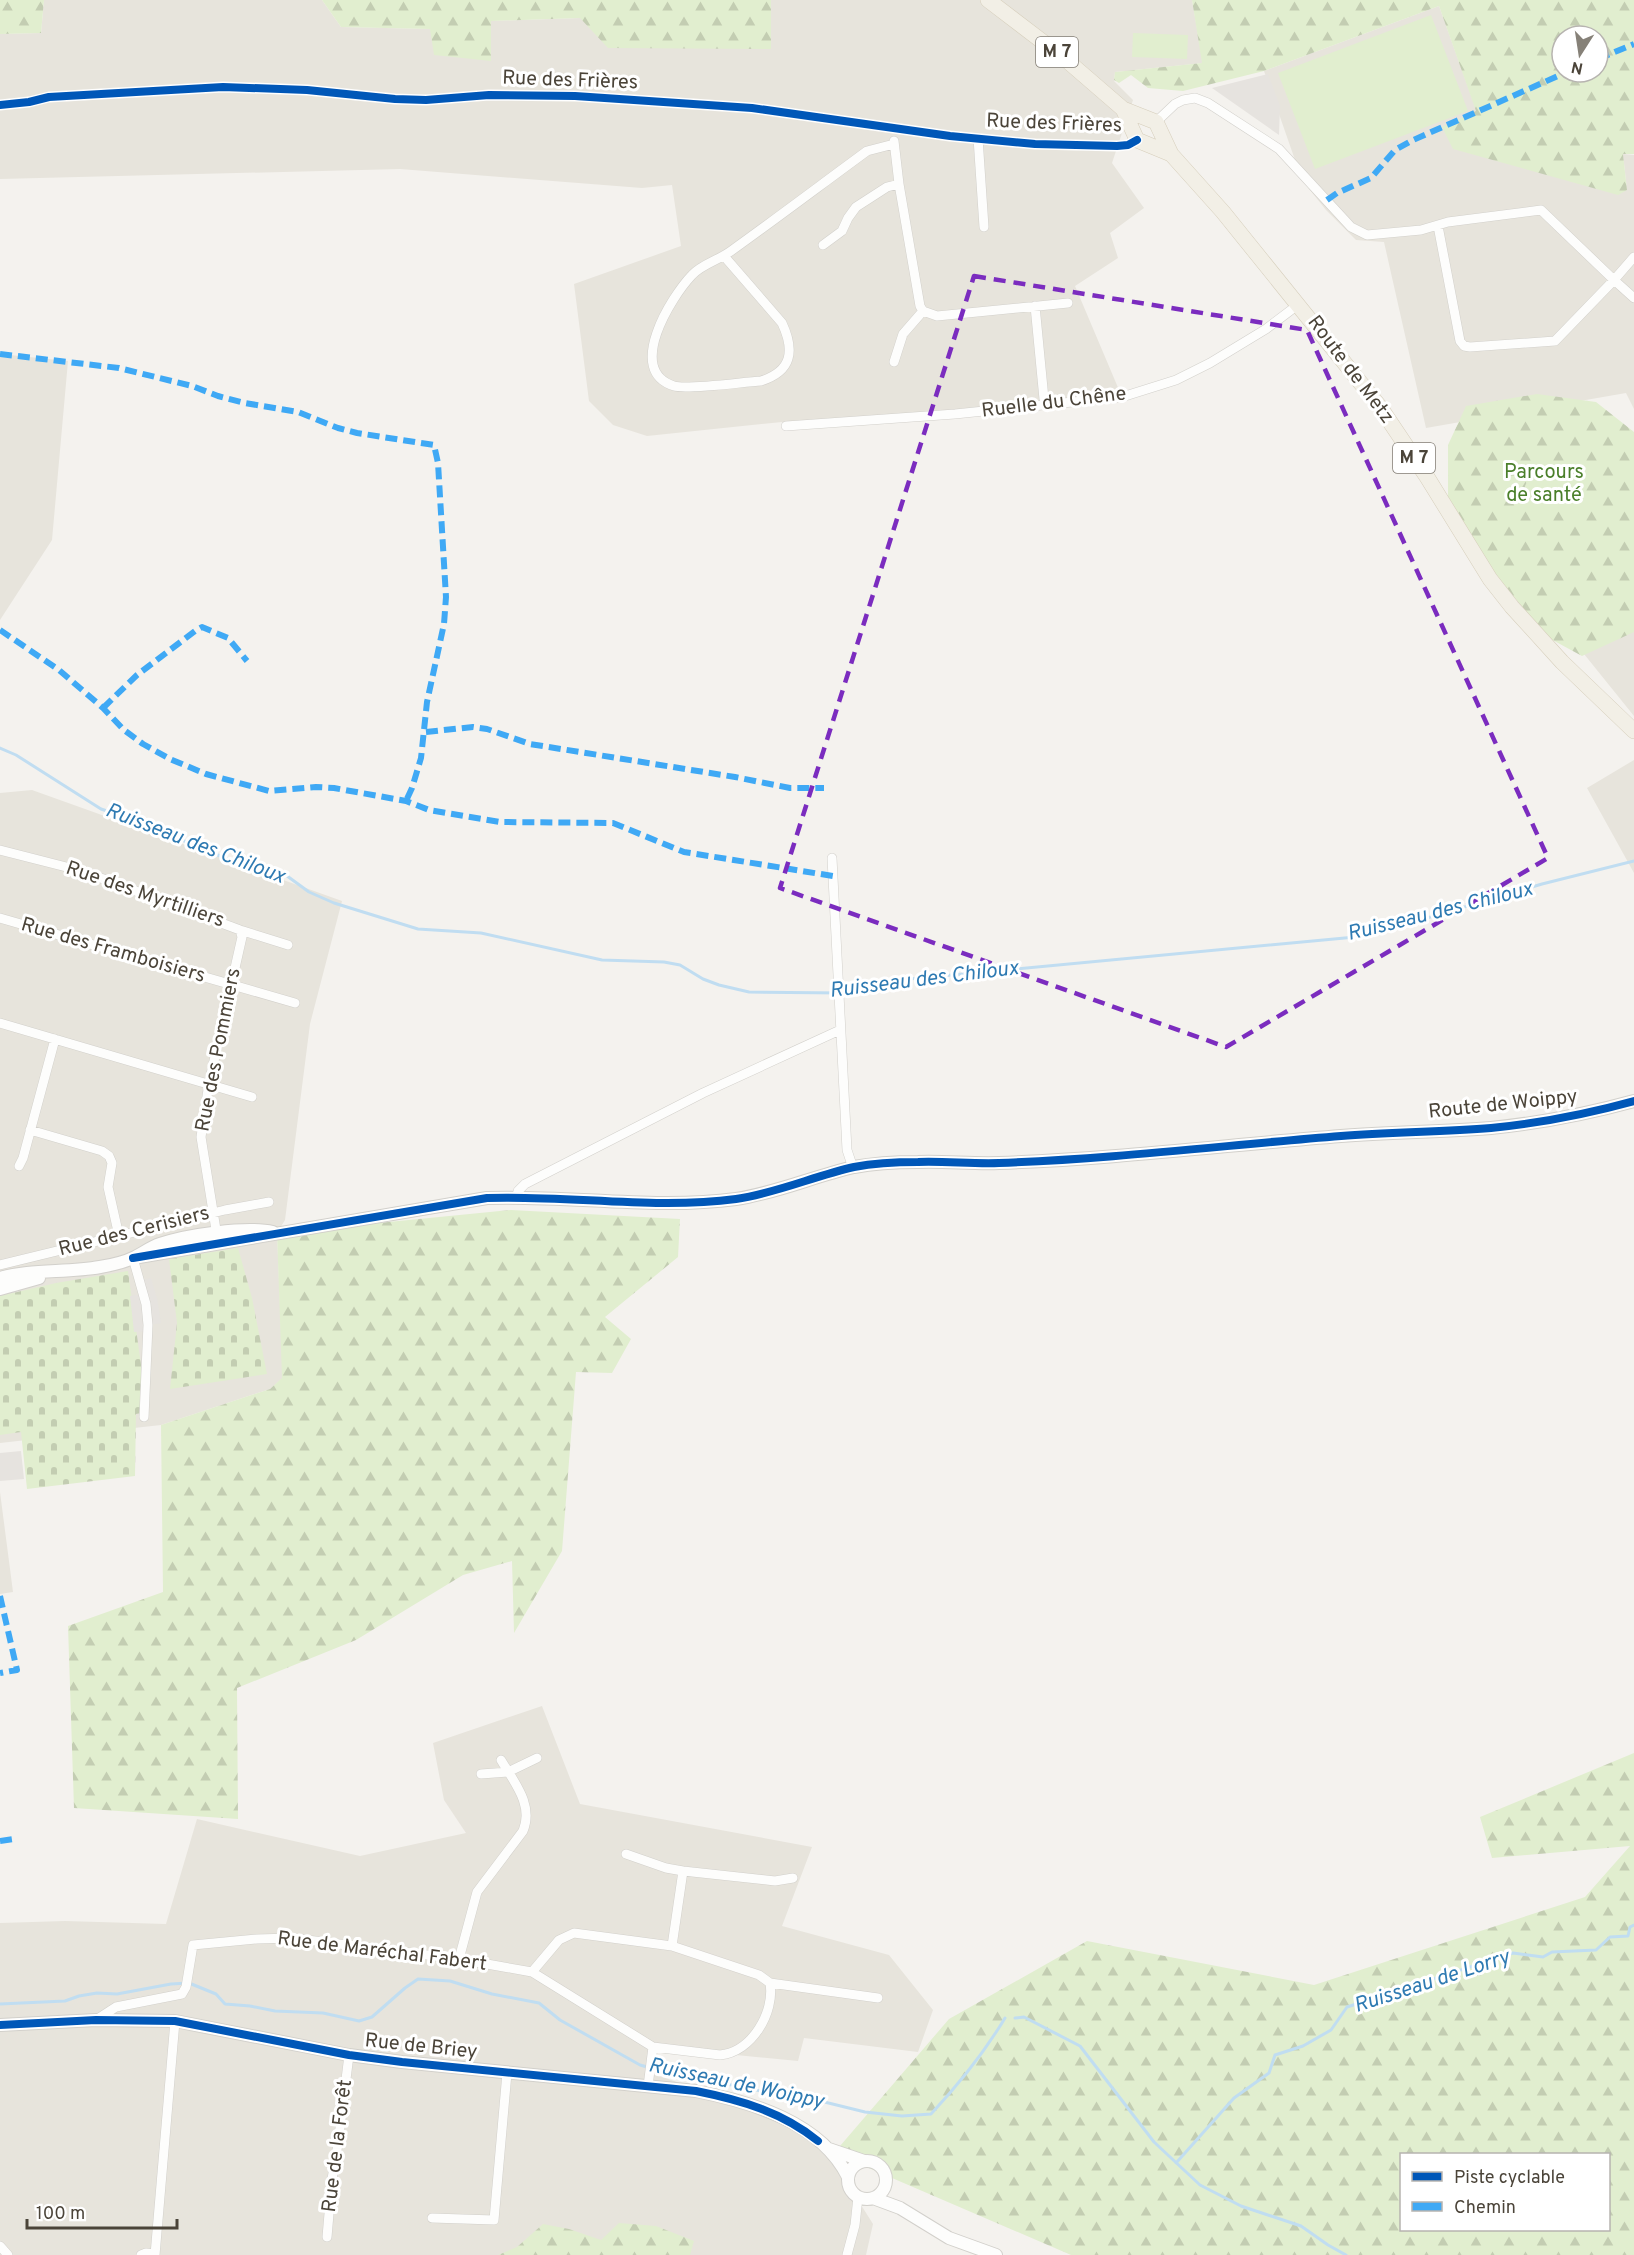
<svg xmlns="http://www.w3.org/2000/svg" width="1634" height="2255" font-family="Overpass,sans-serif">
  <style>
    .residential { fill: #e7e4dc }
    .forest { fill: url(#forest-firs); fill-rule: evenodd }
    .cemetery { fill: url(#cemetery-stones) }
    .park { fill: #e1eecf }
    .parking { fill: #e6e3df }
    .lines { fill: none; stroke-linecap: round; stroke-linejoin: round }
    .stream { stroke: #c0ddf1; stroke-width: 3 }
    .minor-casing { stroke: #d2d0cb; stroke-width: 10 }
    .tertiary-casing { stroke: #d2d0cb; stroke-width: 14 }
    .primary-casing { stroke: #d6cebb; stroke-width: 16 }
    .minor { stroke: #fdfdfc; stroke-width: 9 }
    .tertiary { stroke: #fdfdfc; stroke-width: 12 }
    .primary { stroke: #f2efe6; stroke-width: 15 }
    .quiet { stroke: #3fa9f5; stroke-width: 6; stroke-dasharray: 12 6; stroke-linecap: butt }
    .cycleway-casing { stroke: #fff; stroke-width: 11 }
    .cycleway { stroke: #0057b8; stroke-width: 8 }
    .marked { fill: none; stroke: #7b2cbf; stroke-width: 4.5; stroke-dasharray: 12 8; stroke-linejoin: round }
    .labels { text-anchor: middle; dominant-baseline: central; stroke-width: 6; stroke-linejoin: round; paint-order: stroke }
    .shield { fill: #fff; stroke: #817c74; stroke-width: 1.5 }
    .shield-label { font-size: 18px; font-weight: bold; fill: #4b4439 }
    .street-label { font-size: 20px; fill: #4b4439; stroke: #fff }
    .park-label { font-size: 20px; fill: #4a7f2a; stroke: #fff }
    .water-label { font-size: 21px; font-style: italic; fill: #2e7ab2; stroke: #fff }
  </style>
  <defs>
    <pattern id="forest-firs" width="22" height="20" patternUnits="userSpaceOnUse" patternTransform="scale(1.5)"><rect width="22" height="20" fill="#e1eecf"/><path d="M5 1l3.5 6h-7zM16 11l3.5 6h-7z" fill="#c3cdb2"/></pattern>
    <pattern id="cemetery-stones" width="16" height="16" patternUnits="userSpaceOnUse" patternTransform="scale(1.5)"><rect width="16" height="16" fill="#e1eecf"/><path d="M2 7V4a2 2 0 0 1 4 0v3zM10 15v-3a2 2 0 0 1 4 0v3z" fill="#c3cdb2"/></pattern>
  </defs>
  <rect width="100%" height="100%" fill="#f4f2ee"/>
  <!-- residential -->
  <path class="residential" d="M44 0H322L341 27 430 29 491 61 490 21 580 18 770 49 771 0H1192L1203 63 1115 72 1114 81 1133 100 1112 163 1144 208 1110 233 1118 258 1075 286 1122 397 786 426 782 422 647 436 613 425 589 401 574 284 681 246 672 185 642 188 400 169 0 179V34L41 33Z
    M1439 6 1477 112 1627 190 1623 154 1634 155V409L1626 393 1426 428 1384 242 1356 240 1326 210 1302 180 1264 71Z
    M0 354 68 361 52 540 0 620Z
    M1634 628V716L1584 654Z
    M1634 760V873L1587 788Z
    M32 790 342 901 310 1024 285 1220 277 1233 283 1378 270 1389 161 1425 0 1443V793Z
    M0 1492 13 1592 0 1594Z
    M542 1706 580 1804 812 1847 782 1926 889 1955 933 2010 918 2052 804 2038 798 2061 654 2047 650 2073 812 2127 873 2224 866 2255H0V1923L65 1921 166 1924 197 1819 360 1856 466 1833 444 1800 433 1743Z"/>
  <!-- forest -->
  <path class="forest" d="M0 0H44L41 33 0 34Z
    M322 0H771V49L608 48 580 18 491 21V61L434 55 430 29 341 27Z
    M1192 0H1634V154H1623L1627 190 1618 195 1453 149 1442 127 1476 111 1439 6 1264 71 1183 91 1148 88 1131 75 1119 83 1114 80 1115 72 1202 63ZM1562 36H1598V72H1562Z
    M1537 394 1596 402 1634 432V632L1582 656 1547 637 1500 580 1448 503V445L1466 406Z
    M511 1210 680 1219 678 1257 605 1317 631 1339 612 1373 576 1372 562 1551 514 1633 512 1561 463 1575 356 1640 237 1688 238 1819 74 1808 68 1626 163 1592 161 1425 270 1389 282 1378 277 1233Z
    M1634 1753V2255H1071L834 2153 949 2019 1087 1941 1314 1985 1585 1897 1630 1846 1492 1858 1480 1817ZM1402 2154H1608V2230H1402Z
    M619 2223 656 2226 694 2241 690 2255H498L517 2247 543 2224 569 2229 601 2240Z"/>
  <!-- cemetery -->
  <path class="cemetery" d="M238 1248 252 1298 267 1374 170 1389 177 1323 169 1259Z
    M128 1271 142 1372 141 1413 136 1414 135 1476 27 1489 21 1432 0 1435V1296L56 1283Z"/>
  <!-- park -->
  <path class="park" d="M1431 15 1468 111 1315 169 1278 73Z
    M1133 33 1188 35 1187 59 1132 57Z
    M1532 471 1581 481 1588 495 1584 515 1526 507 1525 486Z"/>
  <!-- parking -->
  <path class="parking" d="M1268 74 1280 106 1279 135 1212 88Z
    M151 1278 157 1298 161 1323 148 1325V1331L134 1332 130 1296 143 1294 140 1281Z
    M21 1451 24 1479 0 1481V1453Z"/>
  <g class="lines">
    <!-- stream -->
    <path class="stream" d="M0 748 16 755 101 809 137 821 239 864 283 873 309 892 334 903 418 929 481 933 602 960 664 962 680 965 703 979 719 985 749 992 843 993 888 981 1366 936 1542 884 1634 861
      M0 2004 65 2001 79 1996 97 1993 117 1994 171 1984 189 1983 216 1994 225 2004 250 2006 275 2011 323 2013 359 2021 372 2017 405 1988 418 1979 450 1981 492 1994 539 2003 560 2020 640 2065 686 2078 745 2087 768 2093 792 2094 865 2112 902 2116 931 2114C958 2085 984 2053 1005 2018
      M1015 2018 1024 2017 1080 2046 1154 2142 1200 2185 1241 2206 1301 2226 1328 2245 1346 2255
      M1176 2163 1234 2098 1269 2073 1275 2055 1303 2046 1331 2030 1347 2007 1513 1953 1543 1957 1552 1952 1596 1950 1610 1937 1628 1936 1630 1927 1634 1925"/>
    <defs>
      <path id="minor" d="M0 105 29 102 49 97 223 87 307 90 395 99 426 100 489 95 575 96 752 108 950 136 1035 144 1117 146 1128 145 1137 140
        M1156 122 1175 104 1183 100 1195 98 1208 103 1279 149 1351 227 1367 235 1421 230 1448 222 1541 210 1614 280 1634 257
        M978 138 984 227
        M894 141 899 184 920 306 923 311 937 316 1068 303
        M1438 226 1460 341 1464 346 1470 347 1555 341 1614 280 1634 298
        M823 245 842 231 848 218 856 207 887 187 899 184
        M724 256 782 323C795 351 792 371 761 381 743 382 687 390 674 386 625 371 671 297 692 275 702 264 719 260 731 251 777 218 822 184 867 151L894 144
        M1035 306 1044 399
        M894 362 903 334 923 311
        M786 426 955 414 1122 397 1176 380 1210 363 1266 329 1299 304
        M0 850 82 871 240 930 288 945
        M832 858 847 1150 853 1168
        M0 918 295 1003
        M0 1023 252 1097
        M30 1130 102 1151 109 1156 112 1163 108 1187 119 1236
        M19 1166 23 1158 55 1039
        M517 1197 518 1191 525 1184 703 1093 840 1030
        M217 1236 201 1137 209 1083 242 937 240 930
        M133 1258 146 1304 148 1325 144 1417
        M0 1265 225 1210 269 1202
        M481 1774 508 1772 537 1758
        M626 1854 666 1868 683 1871
        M574 1933 672 1946 759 1975 770 1983C775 2012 752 2052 720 2055L653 2047 532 1972 559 1940Z
        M672 1946 683 1871 775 1881 793 1878
        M459 1959 477 1892 523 1831C534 1805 514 1782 501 1760
        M770 1983 878 1998
        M96 2020 116 2007 182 1994 186 1987 193 1945 257 1939 291 1938 459 1959 532 1972
        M648 2086 653 2047
        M432 2218 494 2220 507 2073
        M327 2237 332 2179 338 2144 349 2055
        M0 2246 8 2255
        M141 2255 146 2253 155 2254
        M155 2255 175 2021
        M847 2255 855 2225 858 2197"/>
      <path id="tertiary" d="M133 1258 487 1198C570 1195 654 1210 736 1199 777 1193 814 1176 854 1167 875 1163 897 1162 918 1162 945 1161 972 1164 999 1163 1113 1159 1227 1145 1341 1136 1391 1132 1441 1132 1491 1128 1540 1123 1587 1114 1634 1101
        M0 1278C30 1269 67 1273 100 1267 112 1265 125 1262 135 1257 143 1253 151 1247 160 1244 186 1235 246 1226 273 1232
        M0 1289 39 1278
        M0 2025 96 2020 175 2021 349 2055 402 2062 696 2091C751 2102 821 2122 848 2177
        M829 2149 864 2161
        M848 2180a19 19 0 1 1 38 0a19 19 0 1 1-38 0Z
        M873 2198 900 2208 949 2238 996 2255"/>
      <path id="primary" d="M988 0 1064 58 1123 109 1156 122 1171 154 1223 212 1380 407 1427 477 1490 579 1512 607 1562 662 1634 731
        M1123 109 1137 140 1171 154"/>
    </defs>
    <!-- minor casing -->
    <use href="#minor" class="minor-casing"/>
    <!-- tertiary casing -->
    <use href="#tertiary" class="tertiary-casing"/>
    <!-- primary casing -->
    <use href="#primary" class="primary-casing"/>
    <!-- minor -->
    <use href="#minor" class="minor"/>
    <!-- tertiary -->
    <use href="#tertiary" class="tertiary"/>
    <!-- primary -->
    <use href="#primary" class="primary"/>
    <!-- quiet -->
    <path class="quiet" d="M1598 59 1634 44
      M1327 200 1337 193 1371 178 1395 150 1411 141 1567 72
      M0 354 119 368 192 386 218 396 245 403 298 412 338 428 357 433 434 445 438 463 446 597 444 624 427 702 421 758 412 788 406 801
      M0 630 59 670 103 708 124 730 143 744 170 759 206 774 269 791 316 787 334 788 406 801 429 810 500 822 613 823 684 852 833 876
      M103 708 137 675 195 631 202 627 228 638 247 661
      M426 732 473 727 487 729 530 744 735 777 790 788H824
      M0 1596 17 1670 0 1673
      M0 1841 14 1839"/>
    <defs>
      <path id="cycleway" d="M0 105 29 102 49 97 223 87 307 90 395 99 426 100 489 95 575 96 752 108 950 136 1035 144 1117 146 1128 145 1137 140
        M133 1258 487 1198C570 1195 654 1210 736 1199 777 1193 814 1176 854 1167 875 1163 897 1162 918 1162 945 1161 972 1164 999 1163 1113 1159 1227 1145 1341 1136 1391 1132 1441 1132 1491 1128 1540 1123 1587 1114 1634 1101
        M0 2025 96 2020 175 2021 349 2055 402 2062 696 2091C741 2100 782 2112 818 2141"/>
    </defs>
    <!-- cycleway casing -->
    <use href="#cycleway" class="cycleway-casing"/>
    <!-- cycleway -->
    <use href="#cycleway" class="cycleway"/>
  </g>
  <!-- marked area -->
  <path class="marked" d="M974 276 1307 330 1548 858 1226 1047 780 888Z"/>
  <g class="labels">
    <!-- shield labels -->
    <g class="shield">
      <rect x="1036" y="37" width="42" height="30" rx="4.5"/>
      <rect x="1393" y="443" width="42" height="30" rx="4.5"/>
    </g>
    <g class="shield-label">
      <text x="1057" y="52">M 7</text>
      <text x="1414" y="458">M 7</text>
    </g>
    <!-- street labels -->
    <g class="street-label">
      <text transform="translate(570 81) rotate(2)">Rue des Frières</text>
      <text transform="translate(1054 124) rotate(2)">Rue des Frières</text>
      <text transform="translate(1350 370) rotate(53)">Route de Metz</text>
      <text transform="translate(1054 403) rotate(-7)">Ruelle du Chêne</text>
      <text transform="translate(145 895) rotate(19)">Rue des Myrtilliers</text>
      <text transform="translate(113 951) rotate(16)">Rue des Framboisiers</text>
      <text transform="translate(219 1050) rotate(-79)">Rue des Pommiers</text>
      <text transform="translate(1503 1105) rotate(-6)">Route de Woippy</text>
      <text transform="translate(134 1232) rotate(-14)">Rue des Cerisiers</text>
      <text transform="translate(382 1952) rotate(7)">Rue de Maréchal Fabert</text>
      <text transform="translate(421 2047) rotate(6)">Rue de Briey</text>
      <text transform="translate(338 2146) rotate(-83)">Rue de la Forêt</text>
    </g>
    <!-- park labels -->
    <g class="park-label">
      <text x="1544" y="473">Parcours<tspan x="1544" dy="23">de santé</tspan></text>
    </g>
    <!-- water labels -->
    <g class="water-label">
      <text transform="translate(195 844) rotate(21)">Ruisseau des Chiloux</text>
      <text transform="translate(1440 912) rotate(-14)">Ruisseau des Chiloux</text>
      <text transform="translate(924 980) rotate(-7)">Ruisseau des Chiloux</text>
      <text transform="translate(1432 1982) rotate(-18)">Ruisseau de Lorry</text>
      <text transform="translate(736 2084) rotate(12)">Ruisseau de Woippy</text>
    </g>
  </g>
  <!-- legend -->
  <rect x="1400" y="2153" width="210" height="78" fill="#ffffff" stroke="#b7b4b0" stroke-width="1.5"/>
  <rect x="1412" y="2172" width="30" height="9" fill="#0057b8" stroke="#b7b4b0" stroke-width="1.5"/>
  <text x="1454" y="2183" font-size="18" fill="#4b4439">Piste cyclable</text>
  <rect x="1412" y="2202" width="30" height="9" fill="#3fa9f5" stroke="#b7b4b0" stroke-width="1.5"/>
  <text x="1454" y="2213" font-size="18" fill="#4b4439">Chemin</text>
  <!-- north arrow -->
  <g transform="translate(1580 54) rotate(192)"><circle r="28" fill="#ffffff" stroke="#b7b4b0" stroke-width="1.5"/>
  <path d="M0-4.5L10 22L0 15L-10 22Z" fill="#868178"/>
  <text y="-9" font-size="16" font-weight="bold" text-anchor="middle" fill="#4b4439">N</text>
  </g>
  <!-- scale -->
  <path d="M27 2219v9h150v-9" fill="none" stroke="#4b4439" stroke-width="3"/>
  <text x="36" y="2219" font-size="18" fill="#4b4439" stroke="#ffffff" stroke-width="4.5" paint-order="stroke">100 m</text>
</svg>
